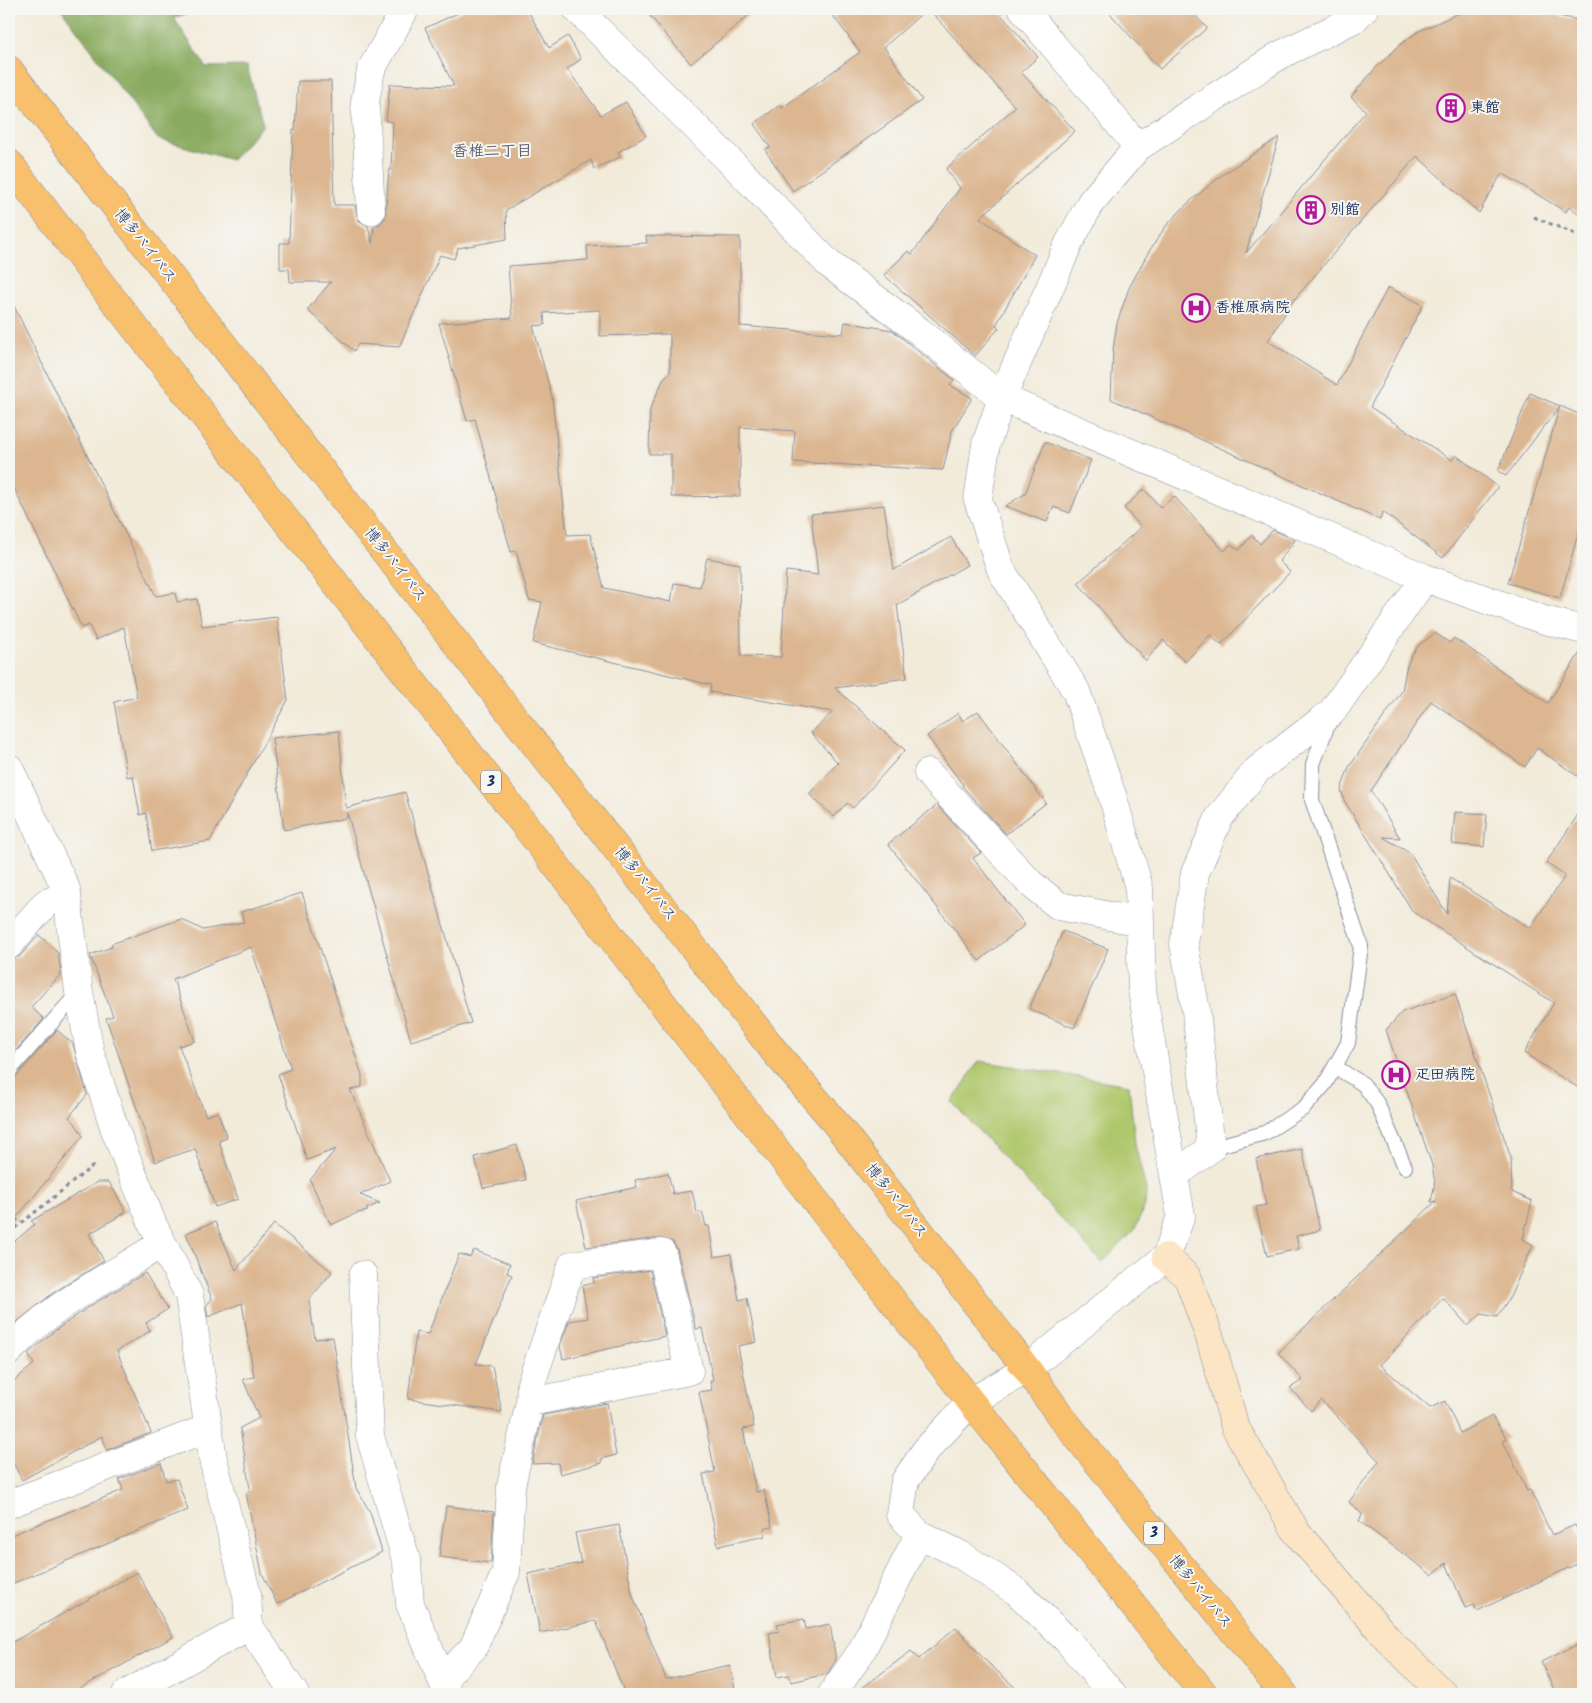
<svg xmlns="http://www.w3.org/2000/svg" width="1592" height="1703" font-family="Kalam,'Klee One',sans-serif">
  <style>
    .green { fill: #afc76c; stroke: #657b65 }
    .forest { fill: #8bac60; stroke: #536e5f }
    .building { fill: #dbb690 }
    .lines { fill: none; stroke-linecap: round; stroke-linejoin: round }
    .lane-casing { stroke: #868d9c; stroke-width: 16 }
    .street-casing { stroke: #868d9c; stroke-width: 29 }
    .secondary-casing { stroke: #868d9c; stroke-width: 29 }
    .highway-casing { stroke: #868d9c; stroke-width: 29 }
    .path { stroke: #868d9c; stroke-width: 3; stroke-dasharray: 4 4; stroke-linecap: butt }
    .lane { stroke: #fff; stroke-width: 14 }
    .street { stroke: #fff; stroke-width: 28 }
    .secondary { stroke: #fce5c4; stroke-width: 28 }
    .highway { stroke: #f8bf6c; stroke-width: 28 }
    .labels { text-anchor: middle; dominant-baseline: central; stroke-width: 4; stroke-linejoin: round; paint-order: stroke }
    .shield { fill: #f6f6f2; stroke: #5d6b8a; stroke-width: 1 }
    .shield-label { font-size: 14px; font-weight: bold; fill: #1b2f5e }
    .poi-label { font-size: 15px; font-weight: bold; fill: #1b2f5e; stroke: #f6f6f2; text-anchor: start }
    .street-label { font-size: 15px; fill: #1b2f5e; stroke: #f6f6f2 }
    .neighbourhood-label { font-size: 16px; font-weight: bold; fill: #5e5e70; stroke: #f6f6f2 }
  </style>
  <rect width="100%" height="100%" fill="#f6f6f2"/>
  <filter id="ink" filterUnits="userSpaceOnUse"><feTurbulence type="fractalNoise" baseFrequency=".02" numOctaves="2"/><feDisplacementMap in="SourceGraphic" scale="10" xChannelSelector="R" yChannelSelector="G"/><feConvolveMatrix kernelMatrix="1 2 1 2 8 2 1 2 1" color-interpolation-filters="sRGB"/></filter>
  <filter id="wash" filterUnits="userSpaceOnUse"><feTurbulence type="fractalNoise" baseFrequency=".0096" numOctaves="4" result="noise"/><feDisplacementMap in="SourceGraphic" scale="20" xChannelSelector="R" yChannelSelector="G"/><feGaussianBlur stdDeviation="1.12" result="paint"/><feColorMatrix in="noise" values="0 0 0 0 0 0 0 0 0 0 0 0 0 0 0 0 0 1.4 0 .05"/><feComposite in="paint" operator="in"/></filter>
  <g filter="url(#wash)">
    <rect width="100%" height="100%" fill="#f2ebda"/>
    <!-- green -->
    <path class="green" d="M979 1061 1129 1085 1135 1144 1146 1190 1145 1205 1134 1231 1102 1263 952 1102Z"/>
    <!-- forest -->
    <path class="forest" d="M61 9H198L174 18 206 67 247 66 263 125 232 160 158 139Z"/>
    <g id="blocks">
      <!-- building -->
      <path class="building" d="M467 9H527L549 48 568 36 581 59 567 69 601 115 626 102 646 136 618 152 620 157 594 169 591 160 506 210 507 239 458 248 454 259 440 255 399 347 358 344 354 351 307 310 331 282H290L289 269H280V243H289L293 130H295L298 81H331L334 205H355L358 220 368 226 372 243 374 226 380 224 385 218 389 170H391L393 122 386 121 390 84 454 86 425 28Z
        M644 9H756L691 64Z
        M828 9H927L884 47 922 100 793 191 765 150 770 147 754 124 780 105 782 108 860 52Z
        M929 9H996L1038 57 1021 72 1075 131 980 218 1035 255 996 325 999 328 975 356 884 275 908 251 912 254 960 188 946 169 1015 107Z
        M1106 9H1189L1207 28 1160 69Z
        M1468 9H1526L1583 21V216L1569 207 1566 212 1502 173 1479 213 1417 156 1293 301 1268 341 1337 385 1388 287 1423 305 1370 407 1452 460 1456 455 1498 487 1443 558 1383 512 1380 520 1111 399 1113 350 1117 323 1129 288 1148 253 1166 226 1187 204 1222 175 1279 137 1246 253 1366 111 1351 97 1373 71 1398 46 1419 31Z
        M646 236 740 237V326L843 334 845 322 892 330 954 380 950 385 972 398 952 431 943 470 793 462 795 431 740 427V496L671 497V454H649L650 409 664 378 670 372V334L600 336V310L544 313 545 325 533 326 552 397 567 535 590 534 604 588 671 602 674 583 700 587 707 558 740 564 741 656 781 657 786 571 818 575 811 514 884 505 894 570 951 537 967 565 897 605 907 678 835 688 905 750 853 808 847 803 834 817 809 794 838 763 811 733 833 712 710 692 711 685 533 643 542 602 529 600 516 551 511 552 475 419 467 421 439 323 512 318 508 266 588 260 587 246 647 243Z
        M9 296 156 596 175 593 177 602 197 599 202 626 277 617 288 700 210 841 152 851 146 813 140 815 133 776 127 777 114 702 137 697 124 627 96 640 89 625 82 628 9 478Z
        M1530 393 1560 406 1506 476 1498 471Z
        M1560 406 1583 416V516L1560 598 1508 583Z
        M1045 442 1091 460 1070 513 1053 507 1047 522 1005 506 1025 494Z
        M1144 489 1161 508 1174 496 1224 551 1231 544 1239 550 1252 535 1260 544 1273 530 1295 540 1279 561 1290 572 1221 645 1210 635 1185 662 1163 640 1146 661 1078 583 1141 527 1124 508Z
        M1435 633 1450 643 1454 638 1548 703 1583 648V780L1537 748 1525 767 1431 701 1371 791 1400 838 1383 837 1410 853 1447 914 1450 878 1530 928 1565 876 1546 863 1583 807V1091L1524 1053 1554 1003 1413 912 1344 800 1341 790 1349 767 1402 691 1406 669 1411 656 1419 645Z
        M978 711 1046 803 1006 834 962 786 963 785 927 736 958 713 963 721Z
        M339 731 346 808 405 792 471 1023 411 1041 347 812V818L284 830 272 738Z
        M937 805 981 853 973 858 1025 925 979 961 888 844Z
        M1455 812 1487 814 1484 847 1452 844Z
        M302 893 362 1075V1087L350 1090 390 1181 360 1195 380 1203 366 1209 368 1211 357 1213 331 1225 310 1180 336 1149 307 1160 278 1074 291 1069 251 947 173 979 195 1041 179 1046 206 1116 218 1112 227 1138 219 1141 238 1199 215 1207 195 1149 155 1162 106 1018 113 1016 90 955 112 947 111 944 181 919 203 930 244 922 241 912Z
        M1063 931 1108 949 1074 1028 1029 1009Z
        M39 935 58 953 61 974 31 1007 44 1019 9 1058V960L20 956Z
        M1455 994 1511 1158 1512 1192 1532 1201 1523 1239 1533 1245 1510 1297 1497 1317 1481 1314 1468 1326 1443 1298 1380 1365 1430 1408 1445 1401 1460 1433 1492 1416 1507 1439 1503 1441 1527 1491 1530 1490 1552 1535 1575 1525 1583 1541V1561L1477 1611 1474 1605 1465 1608 1446 1563 1432 1575 1359 1521 1362 1514 1349 1502 1379 1461 1321 1400 1311 1411 1290 1388 1303 1380 1278 1353 1436 1201 1431 1202 1435 1183 1432 1165 1386 1030 1402 1012Z
        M57 1030 73 1044 87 1095 69 1117 75 1123 83 1136 9 1227V1080L16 1077Z
        M517 1145 526 1180 483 1188 475 1157Z
        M1302 1149 1320 1230 1296 1236 1299 1249 1267 1256 1256 1207 1266 1205 1256 1159Z
        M668 1173 673 1194 692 1191 697 1213 702 1212 706 1226H709L714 1257 731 1254 739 1300 747 1298 756 1342 738 1346 754 1427 743 1429 756 1492 764 1490 772 1527 764 1529 765 1536 718 1546 703 1474 715 1472 699 1392 712 1390 710 1381 713 1380 702 1328 696 1329 677 1249 673 1242 660 1238 586 1247 576 1201 637 1187 635 1180Z
        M98 1182H109L126 1212 89 1234 104 1261 53 1293 12 1326 9 1320V1246L35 1224 31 1221Z
        M215 1222 236 1270 274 1224 332 1272 309 1300 315 1339 333 1337 356 1488 370 1512 382 1552 277 1604 262 1573 246 1493 250 1489 240 1428 259 1418 243 1379 254 1377 242 1303 208 1317 206 1306 212 1299 186 1233Z
        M474 1250 510 1264 507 1273 512 1275 476 1364 492 1366 502 1412 408 1399 416 1332 428 1334 459 1254 470 1257Z
        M650 1270 665 1336 563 1359 560 1346 569 1321 588 1318 582 1286 594 1283 593 1278Z
        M145 1273 168 1309 146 1323 150 1331 117 1351 151 1433 107 1450 102 1436 22 1480 9 1455V1385L34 1364 28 1354 53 1332 90 1306Z
        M607 1403 616 1455 601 1459 602 1463 560 1474 558 1463 532 1464 543 1415Z
        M161 1463 166 1481 177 1479 188 1510 9 1585V1536L123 1490 119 1479Z
        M446 1506 494 1512 491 1563 439 1557Z
        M619 1525 632 1594 666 1679 730 1665 736 1694H625L596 1621 540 1633 528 1574 581 1563 575 1533Z
        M137 1572 173 1637 70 1694H9V1644Z
        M804 1619 806 1629 830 1624 836 1660 827 1674 791 1682 789 1675 777 1677 769 1633 779 1631 777 1624Z
        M956 1627 983 1658 1022 1694H854L911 1651 919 1659Z
        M1583 1642V1694H1556L1541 1662Z"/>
    </g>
  </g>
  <g filter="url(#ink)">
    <use href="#blocks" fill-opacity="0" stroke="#868d9c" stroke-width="1"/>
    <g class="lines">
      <defs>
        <path id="lane" d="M1335 1067 1363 1084 1377 1103 1405 1167
          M9 1071 79 992
          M1211 1148 1265 1133 1304 1108 1325 1084 1348 1043 1361 946 1312 800 1313 764 1330 719"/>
        <path id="street" d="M577 9 739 170 829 264 919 331 1002 398 1425 578 1541 619 1583 630
          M1023 9 1138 147
          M371 211 365 102 371 70 405 9
          M9 768 66 889 79 992 90 1052 115 1130 153 1225 189 1295 213 1459 247 1595 249 1626 295 1694
          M928 773 1031 884 1059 906 1140 922
          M9 945 46 903 67 895
          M1174 1176 1211 1148 1196 1011 1184 944 1195 873 1219 818 1257 770 1332 712 1425 578
          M363 1275 370 1436 407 1563 410 1604 448 1694
          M9 1351C51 1304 110 1278 162 1243
          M9 1504 208 1428
          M442 1680 473 1648 506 1572 511 1486 530 1402 531 1383 572 1265 662 1253 689 1371 530 1402
          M126 1694 249 1626
          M832 1694 861 1652 919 1534
          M1112 1694 1067 1640 1017 1592 961 1555 919 1534 900 1514 905 1481 926 1450 971 1402 1027 1369 1166 1257 1181 1216 1142 990 1139 888 1113 798 1076 691 1001 570 978 500 986 444 1002 398 1069 243 1091 202 1138 147 1280 55 1354 19 1364 9"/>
        <path id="secondary" d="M1166 1257 1188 1278 1210 1338 1235 1427 1297 1533 1388 1639 1443 1694"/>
        <path id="highway" d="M9 70 775 1052 830 1116 1027 1369 1062 1418 1284 1694
          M9 163 104 288 524 824 971 1402 1204 1694"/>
      </defs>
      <!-- lane casing -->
      <use href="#lane" class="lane-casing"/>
      <!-- street casing -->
      <use href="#street" class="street-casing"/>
      <!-- secondary casing -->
      <use href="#secondary" class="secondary-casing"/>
      <!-- highway casing -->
      <use href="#highway" class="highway-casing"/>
      <!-- path -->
      <path class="path" d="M1534 217 1583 237
        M9 1213 21 1224
        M9 1233 94 1165"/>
      <!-- lane -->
      <use href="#lane" class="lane"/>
      <!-- street -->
      <use href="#street" class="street"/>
      <!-- secondary -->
      <use href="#secondary" class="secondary"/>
      <!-- highway -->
      <use href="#highway" class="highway"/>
    </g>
  </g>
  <!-- icons -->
  <defs>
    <symbol id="building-ring" viewBox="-11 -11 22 22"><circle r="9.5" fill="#f6f6f2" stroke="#b5179e" stroke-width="1.5"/><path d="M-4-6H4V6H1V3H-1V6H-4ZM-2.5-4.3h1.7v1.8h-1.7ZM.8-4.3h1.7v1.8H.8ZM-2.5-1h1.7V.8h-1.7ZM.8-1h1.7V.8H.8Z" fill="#b5179e"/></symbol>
    <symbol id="hospital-ring" viewBox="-11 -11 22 22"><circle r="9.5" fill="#f6f6f2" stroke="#b5179e" stroke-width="1.5"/><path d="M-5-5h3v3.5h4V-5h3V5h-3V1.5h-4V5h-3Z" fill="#b5179e"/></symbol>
  </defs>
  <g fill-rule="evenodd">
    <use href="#building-ring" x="1435" y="92" width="32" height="32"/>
    <use href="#building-ring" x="1295" y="194" width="32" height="32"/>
    <use href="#hospital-ring" x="1180" y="292" width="32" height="32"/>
    <use href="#hospital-ring" x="1380" y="1059" width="32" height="32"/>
  </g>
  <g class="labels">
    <!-- shield labels -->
    <g class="shield">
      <rect x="481" y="770.5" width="20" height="23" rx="4"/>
      <rect x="1144" y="1521.5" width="20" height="23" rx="4"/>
    </g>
    <g class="shield-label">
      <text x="491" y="782">3</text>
      <text x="1154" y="1533">3</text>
    </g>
    <!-- poi labels -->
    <g class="poi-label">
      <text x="1470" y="108">東館</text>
      <text x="1330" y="210">別館</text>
      <text x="1215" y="308">香椎原病院</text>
      <text x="1415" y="1075">疋田病院</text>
    </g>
    <!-- street labels -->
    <g class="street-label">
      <text transform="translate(145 246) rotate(52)">博多バイパス</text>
      <text transform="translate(395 565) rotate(52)">博多バイパス</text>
      <text transform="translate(645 884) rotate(52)">博多バイパス</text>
      <text transform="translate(896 1201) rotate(52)">博多バイパス</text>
      <text transform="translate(1200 1592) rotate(51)">博多バイパス</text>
    </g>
    <!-- neighbourhood labels -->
    <g class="neighbourhood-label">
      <text x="492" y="151">香椎二丁目</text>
    </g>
  </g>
  <!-- margin -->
  <rect width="1592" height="1703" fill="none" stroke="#f6f6f2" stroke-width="30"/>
</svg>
